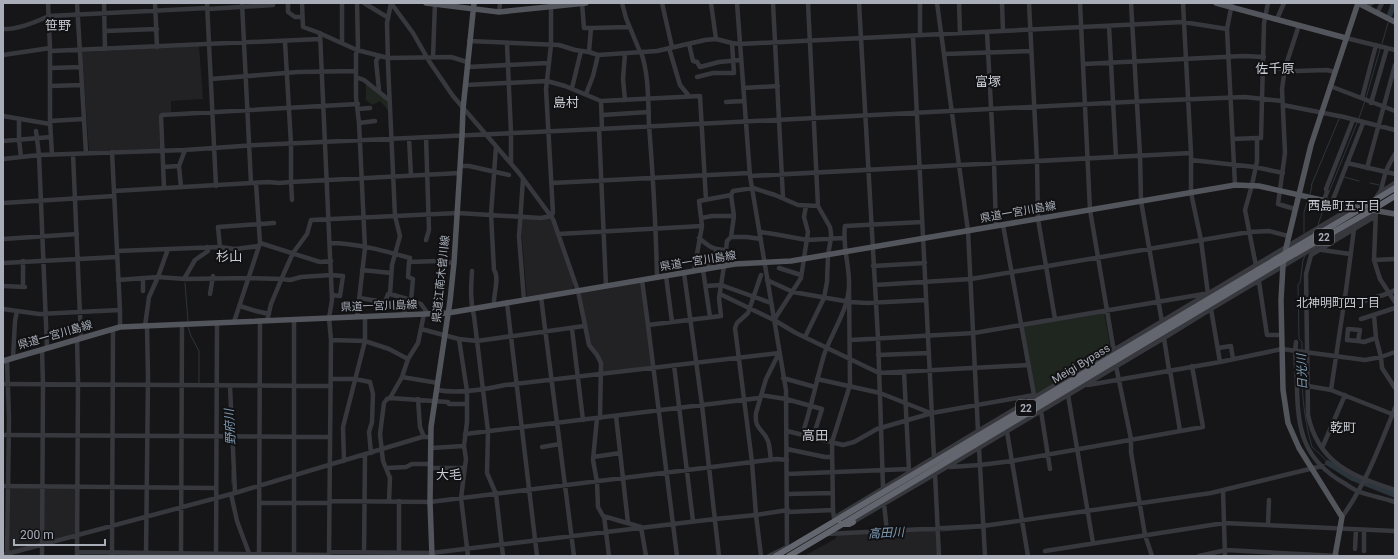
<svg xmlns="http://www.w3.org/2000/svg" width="1398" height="559" font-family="Roboto,'Noto Sans JP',sans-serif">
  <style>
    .built { fill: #222225 }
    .green { fill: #1e261f }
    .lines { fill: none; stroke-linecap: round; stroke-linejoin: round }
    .stream { stroke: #2c353c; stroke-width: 1 }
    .river { stroke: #2c353c; stroke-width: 5.5 }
    .minor { stroke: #37383d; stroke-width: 4.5 }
    .major { stroke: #53555c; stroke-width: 5.5 }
    .highway { stroke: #63666e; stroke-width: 6 }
    .highway-bridge { stroke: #63666e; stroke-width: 6 }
    .labels { text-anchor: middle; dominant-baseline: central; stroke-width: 4; stroke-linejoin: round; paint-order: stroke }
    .shield { fill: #111113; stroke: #7b7e86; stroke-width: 1 }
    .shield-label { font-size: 10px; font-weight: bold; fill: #a8adb8 }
    .street-label { font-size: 11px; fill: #a8adb8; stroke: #111113 }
    .neighbourhood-label { font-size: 12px; fill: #c9ccd4; stroke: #111113 }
    .water-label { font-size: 12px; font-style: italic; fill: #7f9bb3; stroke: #111113 }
    .quarter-label { font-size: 13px; fill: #c9ccd4; stroke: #111113 }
  </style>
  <rect width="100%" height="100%" fill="#161618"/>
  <!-- built -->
  <path class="built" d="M199 46 203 99 171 101V113L159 114 160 149 89 151 82 52Z
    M522 217 551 218 573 282V289L527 298 522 239Z
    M639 282 642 283 652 366 601 373 602 367 590 345 579 295 581 292Z
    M10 488H76V533L9 552Z
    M935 530 937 531 938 556H804L835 539 837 535Z"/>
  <!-- green -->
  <path class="green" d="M366 83 388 100V110L380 101 372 105 366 100Z
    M1104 312 1111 350 1037 394 1035 393 1023 325Z"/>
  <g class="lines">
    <!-- stream -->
    <path class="stream" d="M1382 44 1388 23
      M1366 98 1380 49
      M1359 118 1365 101
      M1344 177 1359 181
      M1370 183 1379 185
      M1329 192 1357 123
      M1310 194 1312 186H1311L1339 119
      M1318 225 1325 204
      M1304 233V212L1308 200
      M185 283 188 321
      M188 327 191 336 199 351V383
      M1302 350V342L1299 339 1298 284 1300 283 1303 260 1305 256
      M1302 353C1301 385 1303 416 1312 447 1317 451 1323 457 1328 463L1323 465
      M232 471V484
      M921 531H936
      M941 531 981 528"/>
    <!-- river -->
    <path class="river" d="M1390 14 1394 3
      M1328 463 1352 478 1395 495"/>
    <!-- minor -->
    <path class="minor" d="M48 3 50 48
      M77 3 86 153
      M104 3 105 49
      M155 3 157 47
      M207 3 216 186
      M242 3 251 183
      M288 3V12L295 17H302
      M302 3 303 27 317 32 357 50 388 58 451 57 467 62
      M342 3V42
      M357 3 358 47 356 54V97L359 123 365 248 357 317
      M364 3 387 17
      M391 3 413 33 429 61 453 96 519 173 553 219 578 291 589 345 597 355 601 363 600 418
      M582 3 584 28H591L589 52
      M622 3 626 18 640 52
      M662 3 672 47
      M711 3 716 39
      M737 3 750 176 786 390 787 550
      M773 3 783 198
      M859 3 878 338 883 487
      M937 3 968 231 978 431 1348 210 1360 208
      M959 3 960 33
      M1002 3 1003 31
      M1029 3 1037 161 1038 219 1055 319
      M1080 3 1090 210 1113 346 1115 351
      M1131 3 1140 155 1141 201 1162 322
      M1232 3 1227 29 1235 185
      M1366 7 1372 3
      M208 9 273 5V3
      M499 12 500 3
      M1377 13 1382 3
      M1277 19 1284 3
      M1109 26 1116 157
      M591 28 629 27
      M3 29C16 30 38 21 49 16L208 8
      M105 31 157 29
      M987 32 994 163 996 226
      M320 33 332 300 329 318 331 340 329 556
      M920 35V3
      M913 36 934 457
      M1346 38 1395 50
      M469 41 559 45 575 50 589 52 598 55
      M507 44 511 133V163
      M689 44 693 61 697 62 700 67 719 62 741 60
      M669 48 680 85 689 96
      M51 51 320 39
      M641 52C649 75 648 101 649 125 653 176 656 227 657 278
      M625 54 623 79 625 100
      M945 54 1031 51
      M3 55 50 48V121L52 155
      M433 57 435 3
      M1084 64 1243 56 1264 57
      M1263 66 1296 71 1327 70 1335 72
      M467 67 548 63
      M51 68 81 67
      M356 77 364 80 389 100
      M697 77 713 73H734L732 43
      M211 79 298 72 356 71
      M466 85 547 81 565 86 601 101 700 96 706 200
      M50 86 82 85
      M1330 86 1395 111
      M572 88 581 51
      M743 88 778 86
      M379 90 376 61 379 56
      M586 94 593 76 598 55 657 51 705 40 716 39 732 43 740 44 1183 22 1227 29
      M1362 98 1376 45
      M601 101 602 129
      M726 102 744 101
      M1371 103 1387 48
      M1283 105 1344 117 1395 130
      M358 109 370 108
      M602 115 649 112
      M3 116 50 124
      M19 119V140L21 157
      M50 121 84 119
      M359 123 375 121
      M599 129 606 286
      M36 131 39 155 47 348
      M409 138 411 176
      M1233 139 1257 138
      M3 141 51 137
      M112 152 120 310V327
      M73 154 81 338
      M3 159 39 155 185 150 257 145 599 129 1147 101 1245 97 1282 101
      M1191 160 1255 167 1283 173
      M1347 163 1395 174
      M461 166H469L509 175
      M163 167 179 166
      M1367 168 1395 65
      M750 176 1191 153
      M523 179 519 237 524 300
      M552 183 749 173
      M181 187 179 166 185 150
      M164 188 161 116 162 115 358 104
      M114 191 269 182 279 183 291 182V144L285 42
      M1381 192 1395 183
      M292 200 291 182 460 173
      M1324 200 1327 192 1326 189 1353 120
      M1375 200C1376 196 1380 193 1381 190 1385 173 1386 169 1395 154
      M1332 202 1363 123
      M3 203 114 196
      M1295 209 1278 204 1285 153 1282 89 1285 68 1299 25
      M1376 210 1374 260 1380 279 1395 302
      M701 218 712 216H734
      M1003 225 1034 395
      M1354 229 1374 217 1372 210
      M760 232 774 234 807 240 844 238
      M558 234 702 226
      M731 237H747L761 239
      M699 238C709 246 712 250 726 250
      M3 239 77 234
      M426 240 429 230 426 137
      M260 243 320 262 331 261
      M330 243C356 243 385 251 410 258L409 262 438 261 454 263
      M220 247 218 227 274 223
      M1322 250 1350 254
      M117 251 220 247 235 249 259 246
      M1374 260 1395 259
      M23 261V287
      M409 262 408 277 413 279 411 300 421 304 426 311V314
      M3 263 117 257
      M726 266 727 251 726 250 727 241 731 237 734 216 731 195 733 191 753 188 775 195 798 205 818 206
      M873 266 925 263
      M1256 266 1245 210 1252 185 1257 161V138H1261L1264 23 1268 3
      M779 268 801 275
      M706 269 717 250
      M362 270 391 273
      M703 270 710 317
      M472 271C471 286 470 301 474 316L488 431 487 473 496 494 503 556
      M694 271 702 226 699 201 731 195
      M684 273 702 405 719 556
      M331 275 343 276 340 296 332 295
      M761 275 748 313 737 323 735 328 752 462 756 515 761 556
      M666 276 672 322
      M143 278V291
      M184 279 195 260 208 251 207 247
      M118 280 158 277 185 279 249 278 282 279 290 280 301 277 331 275
      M642 280 648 325 677 556
      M767 280 793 292 850 302 867 303 926 300
      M1259 282 1267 335H1281
      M875 285 971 279 1249 232 1269 231 1288 236
      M3 286 25 287
      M706 286 721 285 771 303
      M849 287 850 385 832 442 833 510 834 518 978 431
      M210 294 213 276
      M390 294 411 300
      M720 294 774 320 796 333 879 373 1028 365
      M541 297 574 556
      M359 298 385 302 388 294H390L392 265 400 236 395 216 388 64 387 23 391 3
      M1306 299 1344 306
      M1362 302C1373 297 1385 296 1395 290
      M507 303 537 556
      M494 305C493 295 500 278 494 270L491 214 496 147
      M240 306 256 311 269 314
      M3 309 39 314 120 310
      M1211 309 1369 215
      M403 315 409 300
      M1374 315 1376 338 1381 357 1382 368 1395 388
      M1361 319 1395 308
      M774 320 801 278 808 232 804 217 806 206
      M267 321 271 304 284 273 293 253 307 234 311 220 458 213 541 218 551 216 553 213 546 89 551 45V7
      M234 322 260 243 256 183
      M648 325 721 316 719 298 724 266
      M145 326 149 297 158 277 168 249
      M421 329 459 339 477 341 584 326
      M572 329 583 420
      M805 337 824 298 827 282 828 255 831 238V233L830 227 818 206 808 3
      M77 339 78 381 77 556
      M459 339 467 391V422L464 446 466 459 461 498 468 556
      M331 340 365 341 389 349 408 359
      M851 340 974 333 1204 294H1208L1201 240 1191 193V153L1183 3
      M1358 341 1347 340 1348 329 1360 330 1358 341 1364 342 1376 338
      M1296 342C1294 356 1297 371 1297 385 1297 428 1303 460 1344 483 1349 486 1354 490 1360 492 1371 496 1383 498 1395 502
      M1218 348 1231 346 1233 359
      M42 349 43 385 42 556
      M878 355 929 353
      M13 358 15 321 17 311
      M674 365 693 521
      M1116 366 1131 439V452L1145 535 1152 556
      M1169 370 1164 338 1211 309 1220 362
      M1170 370 1180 431
      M904 372 909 470
      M402 377 438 383
      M783 378 815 387
      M331 379H355L370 382 373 394 372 422 369 432 371 453
      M817 379 880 393 928 412 930 414
      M3 384 331 386
      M1088 385 1220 362 1282 349 1365 360 1381 357 1395 352
      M230 386 235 493
      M1308 386 1331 390
      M437 390C459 394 483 390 505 385L779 353
      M761 395 786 399 822 409 813 437
      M1068 395 1093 543
      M390 398 448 402 449 404H467
      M418 399 420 427 424 437
      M1041 411 1050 469
      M1392 414 1331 390 1346 290 1354 229 1311 255 1306 274 1308 415C1318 463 1352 476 1395 490
      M616 416 628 523
      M597 418 593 460 597 482 598 507 603 516 641 527 646 556
      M787 431 843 445 854 442 877 429 932 413 1034 395 1036 397
      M1007 432 1028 556
      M465 434 759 398
      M3 435 330 437
      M802 435C811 409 816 382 824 355 831 334 848 310 849 287 850 266 842 246 845 226L922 222
      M542 447 560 444
      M431 448 464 446
      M979 448 985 556
      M1322 448 1345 395
      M787 449 825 457H832
      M593 457 620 453
      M771 460C770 454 770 447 768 441 763 428 754 430 756 413L766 379 779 353
      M344 461 343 427 365 341V317
      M950 467 980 465 1012 461 1203 427 1192 366
      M387 468 406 467 412 464H430
      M430 468H465
      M787 474 909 469
      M3 486 216 488
      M1223 490 1225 556
      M231 494 237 521 250 556
      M787 494 833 493
      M330 501 430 502 752 462 777 459 787 460
      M389 501 390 478 383 461 380 434 384 403 387 399 390 398 402 377 408 359 418 343 424 314
      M260 503H330
      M884 504 887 531
      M788 512 833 510
      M604 516 609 556
      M1342 517C1366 484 1380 445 1395 408
      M853 522 935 474
      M1268 525 1269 500
      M827 534 983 526 1211 493 1322 466
      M1355 549 1356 530
      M1045 551 1224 523 1395 531
      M1364 551V530
      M77 552 329 555
      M329 552 431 553 715 519 756 515 788 510
      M112 554 113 329
      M3 555 235 493 422 437H431
      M7 556 9 419 7 360
      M146 556 148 378 147 326
      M181 556 182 324
      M216 556 217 323
      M259 556 260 322
      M294 556V320
      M364 556 365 455
      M399 556V501
      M769 556 787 547
      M939 556 935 474 1164 338
      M1199 556 1226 550 1337 556"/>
    <!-- major -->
    <path class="major" d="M426 3 499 12 586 3
      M1216 3 1346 38
      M1358 3 1395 22
      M3 361 120 327 448 313 735 264 791 261 1235 185 1259 186 1344 205 1395 214
      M432 556 430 502 431 427 450 301 454 263 462 136 463 109 474 3
      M1335 556 1342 517 1299 448 1288 423 1283 390 1281 300 1283 265 1286 248 1311 145 1358 3"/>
    <!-- highway -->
    <path class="highway" d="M1362 208 1395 188
      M1372 210 1395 196
      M841 524H849L853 522
      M776 556 1276 259
      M789 556 1277 264"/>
    <!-- highway-bridge -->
    <path class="highway-bridge" d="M1276 259 1362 208
      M1277 264 1372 210"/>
  </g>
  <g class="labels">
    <!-- shield labels -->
    <g class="shield">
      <rect x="1314" y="229" width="20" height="16" rx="3"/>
      <rect x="1016" y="400" width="20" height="16" rx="3"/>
    </g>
    <g class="shield-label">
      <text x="1324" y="237">22</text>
      <text x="1026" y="408">22</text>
    </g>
    <!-- street labels -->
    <g class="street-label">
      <text transform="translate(1018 212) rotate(-10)">県道一宮川島線</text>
      <text transform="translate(698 261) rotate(-9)">県道一宮川島線</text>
      <text transform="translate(441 279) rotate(-84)">県道江南木曽川線</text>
      <text transform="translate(379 306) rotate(-2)">県道一宮川島線</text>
      <text transform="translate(55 335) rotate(-16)">県道一宮川島線</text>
      <text transform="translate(1081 364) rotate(-31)">Meigi Bypass</text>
    </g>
    <!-- neighbourhood labels -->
    <g class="neighbourhood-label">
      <text x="1344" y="206">西島町五丁目</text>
      <text x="1338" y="303">北神明町四丁目</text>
    </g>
    <!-- water labels -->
    <g class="water-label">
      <text transform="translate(1302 372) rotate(-92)">日光川</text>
      <text transform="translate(230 427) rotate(-93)">野府川</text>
      <text transform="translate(886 533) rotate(-3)">高田川</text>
    </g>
    <!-- quarter labels -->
    <g class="quarter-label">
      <text x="58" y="25">笹野</text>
      <text x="1275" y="68">佐千原</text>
      <text x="988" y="81">富塚</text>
      <text x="566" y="102">島村</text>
      <text x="229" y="256">杉山</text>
      <text x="1343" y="427">乾町</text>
      <text x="815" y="435">高田</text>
      <text x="449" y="474">大毛</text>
    </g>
  </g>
  <!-- border -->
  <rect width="1398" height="559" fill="none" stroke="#a8adb8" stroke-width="8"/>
  <!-- scale -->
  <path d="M14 539v6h91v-6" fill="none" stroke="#a8adb8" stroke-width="2"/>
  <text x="20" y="539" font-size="12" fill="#a8adb8" stroke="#111113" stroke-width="3" paint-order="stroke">200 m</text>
</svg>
